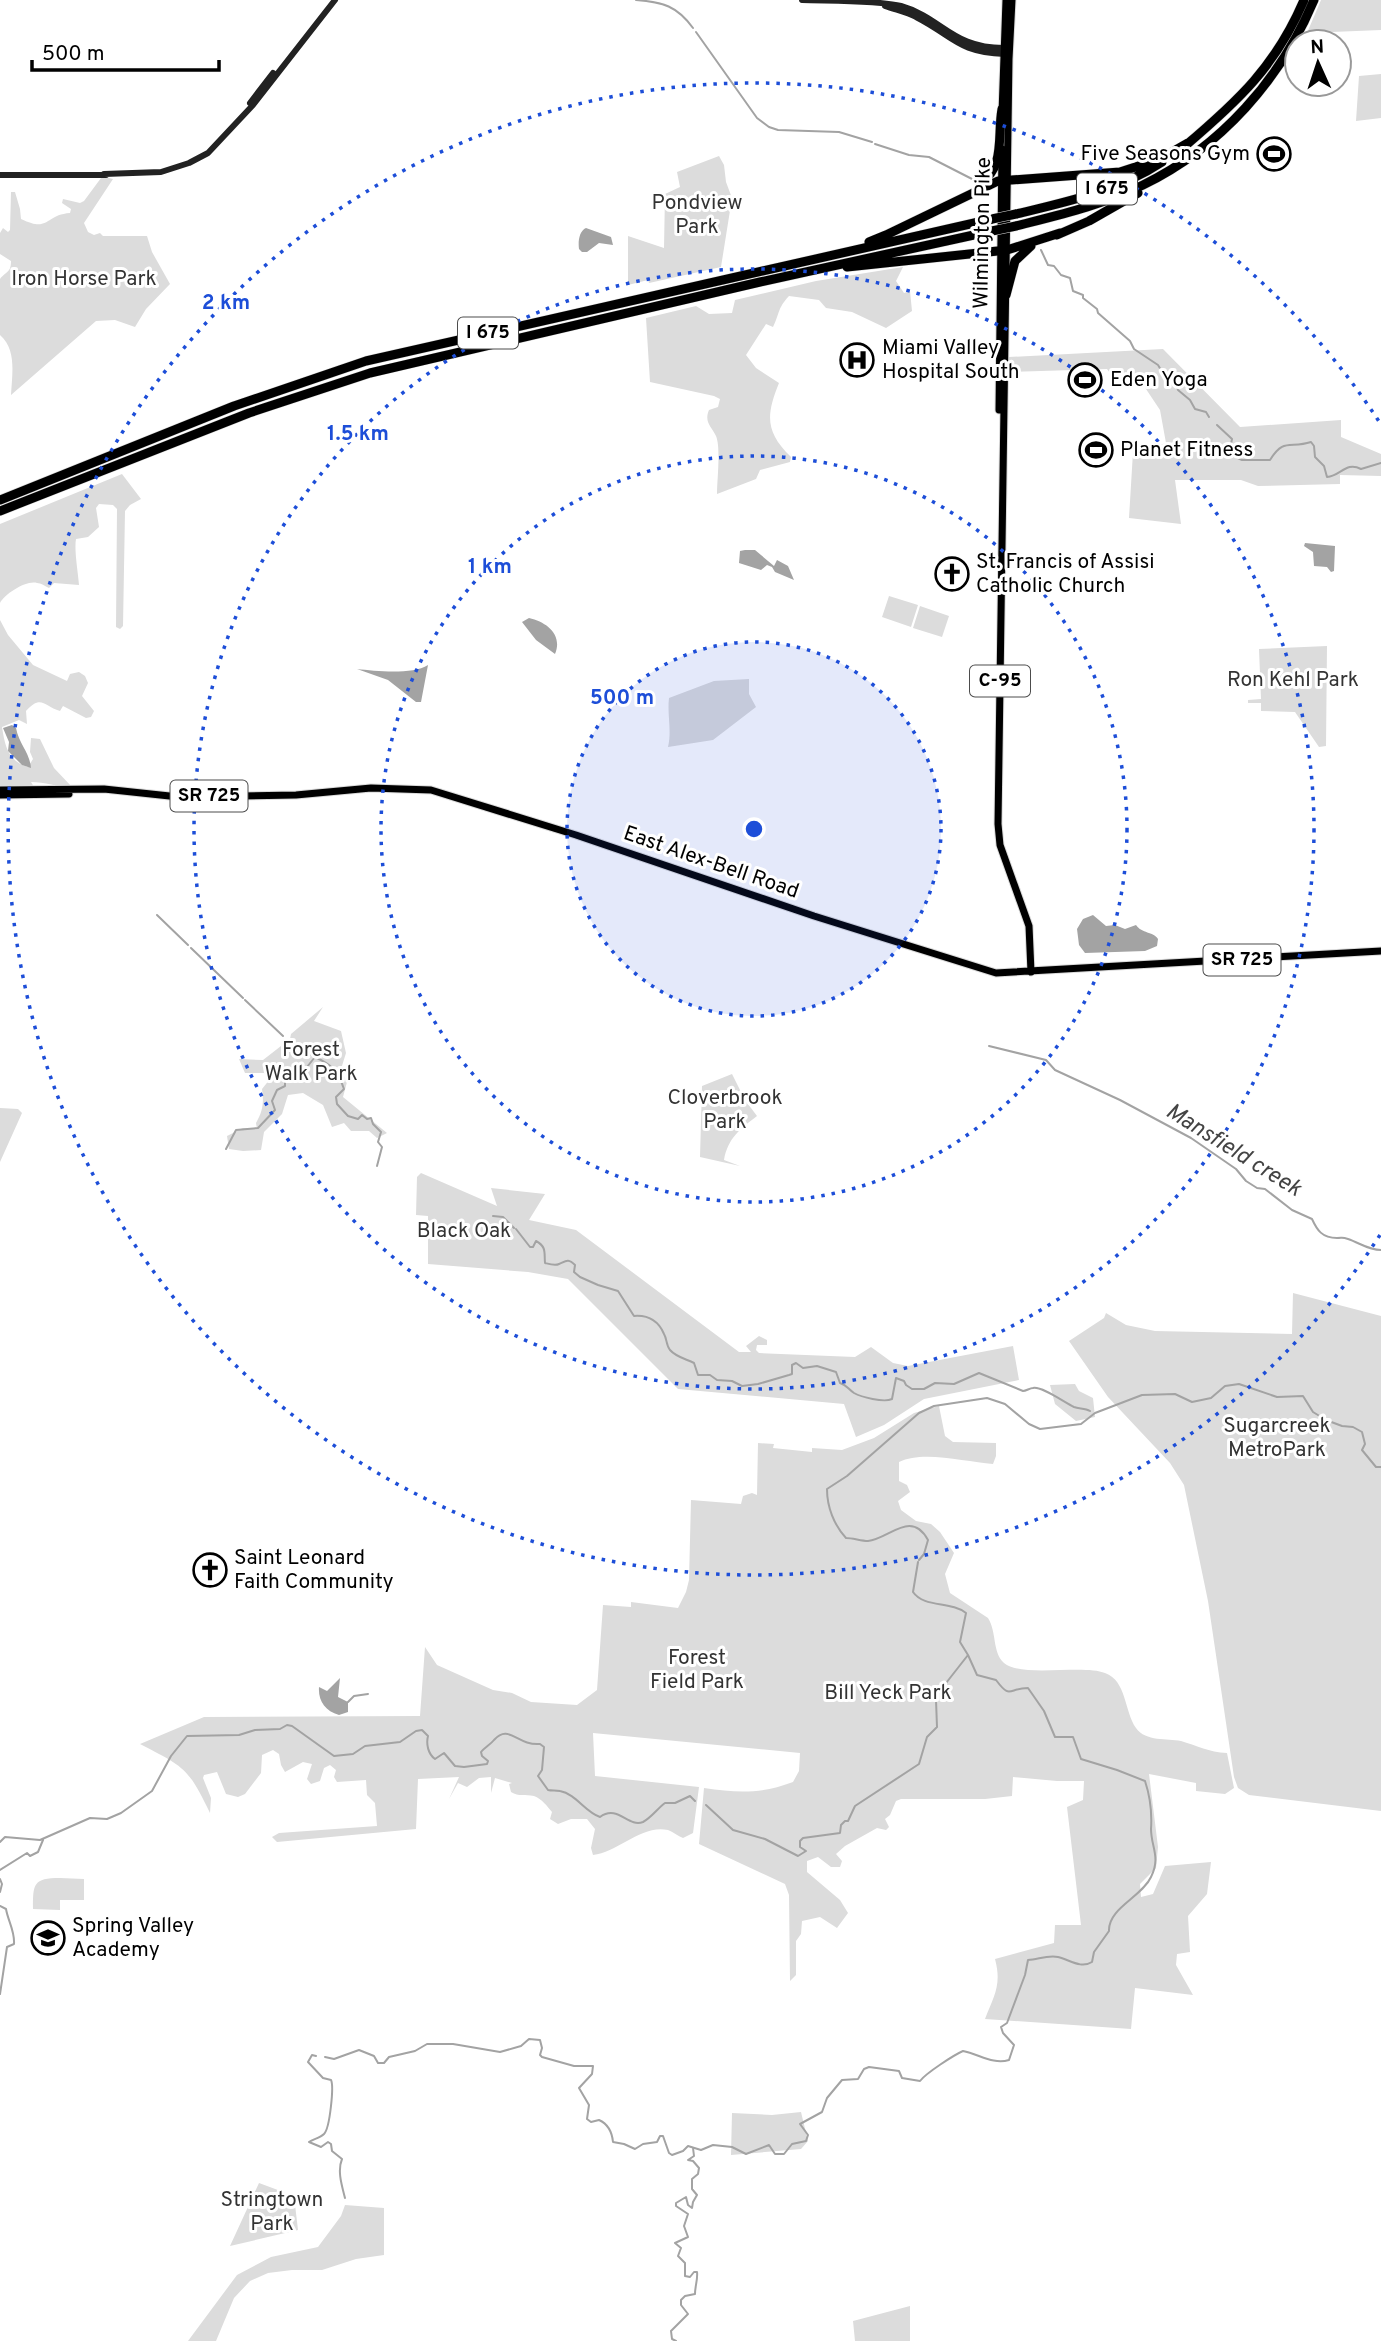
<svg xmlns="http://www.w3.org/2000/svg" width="1381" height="2341" font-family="Overpass,sans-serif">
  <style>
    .green { fill: #dcdcdc }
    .water { fill: #a3a3a3 }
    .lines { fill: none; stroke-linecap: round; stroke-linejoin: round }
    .stream { stroke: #a3a3a3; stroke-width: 2 }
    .primary-casing { stroke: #dbdbdb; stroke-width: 9 }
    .motorway-casing { stroke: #dbdbdb; stroke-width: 10 }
    .secondary { stroke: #222; stroke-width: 6 }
    .primary { stroke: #000; stroke-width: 7 }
    .motorway { stroke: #000; stroke-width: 9 }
    .motorway-bridge-casing { stroke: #dbdbdb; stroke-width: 10; stroke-linecap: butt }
    .motorway-bridge { stroke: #000; stroke-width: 9 }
    .ring { fill: none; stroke: #1d4ed8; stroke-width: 3.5; stroke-dasharray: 3.5 7 }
    .labels { text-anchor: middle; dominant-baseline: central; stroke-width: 6; stroke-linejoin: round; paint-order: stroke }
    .shield { fill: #fff; stroke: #4c4c4c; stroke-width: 2 }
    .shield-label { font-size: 19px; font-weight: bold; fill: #000 }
    .poi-label { font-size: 21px; fill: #000; stroke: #fff; text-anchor: start }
    .park-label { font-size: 21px; fill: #333; stroke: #fff }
    .street-label { font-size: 21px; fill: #000; stroke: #fff }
    .water-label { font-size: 23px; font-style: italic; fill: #444; stroke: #fff }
    .centre { fill: #1d4ed8; stroke: #fff; stroke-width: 3.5 }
    .ring-label { font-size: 21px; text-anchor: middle; font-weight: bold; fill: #1d4ed8; stroke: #fff; stroke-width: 6; stroke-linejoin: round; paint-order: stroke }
  </style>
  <rect width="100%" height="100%" fill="#fff"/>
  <!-- green -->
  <path class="green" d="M1321 0H1381V30L1307 33Z
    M1381 74V118L1356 121 1359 76Z
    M719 156 724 165 726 182 732 198 721 267 649 283 648 280 628 285V236L664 248 665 194 680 187 677 172Z
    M105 177 113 179 84 223 88 232 94 235 100 233 103 236H147L152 252 170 284 146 309 135 327 115 320 96 321 11 395C12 374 17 350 0 335V279C6 271 11 273 11 261L0 254V233L3 228 8 232 10 230 11 192H15L20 209 21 219C50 233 44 215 70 213L71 209 62 203 63 199 80 203 84 201 101 178Z
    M903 267 896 281 904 293 910 291 912 311 886 328 852 312 826 308 819 300 789 296C777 309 780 313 773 327L766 324 746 355 756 368 779 383C766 415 765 432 791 457L790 462 760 470 756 479 717 494C717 480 721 448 716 436 711 426 704 422 709 410L718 407 720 399 714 396 650 382 646 318 696 306 709 314 732 313 735 300 816 281Z
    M1163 349 1240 427 1341 420V437L1381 454V476L1340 475V484L1258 486 1241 480H1175L1181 524 1129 518 1133 452 1166 443 1160 410 1136 374 1110 373 1107 369 1008 372 1009 357Z
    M122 474 141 499 130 505 125 511 123 626 120 629 116 627 117 509 113 505 99 504 96 508 99 527 88 537 76 539C74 550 78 572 79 585L54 583 49 588C45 586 41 583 37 583 26 580 5 594 0 603V524Z
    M889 596 918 605 911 627 882 617Z
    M920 606 949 616 942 637 913 628Z
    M0 620 8 635 33 665 67 681 70 674 79 672 85 676 88 683 82 696 94 711 91 717 86 718 63 706 60 711C44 706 41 694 26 711L27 724 19 720 2 727C5 746 8 761 28 767L33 759 30 752 31 738 40 739 54 768 72 787C57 787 45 782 31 782L34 787H0Z
    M1327 646 1326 746 1319 747 1295 712 1261 711V703H1248V700L1261 699 1259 649Z
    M749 679V694L756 707 713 740 668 747C672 730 667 715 669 698L714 681Z
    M323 1007 314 1021 341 1031 346 1053 341 1069 347 1082 343 1097 387 1133 377 1138 369 1131H351L344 1123 332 1127 323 1105 303 1093 288 1095 282 1114 264 1132 261 1150 243 1151 229 1149 227 1136 243 1128 257 1129 256 1123C263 1111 264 1102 262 1089L270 1079 264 1073H245L239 1059 263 1060 290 1039 291 1034Z
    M732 1074 745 1100 757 1116C740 1129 728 1138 724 1160L740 1166 700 1157 702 1086Z
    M0 1108 18 1109 22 1113 0 1162Z
    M421 1173 497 1206 491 1188 545 1194 529 1220 576 1230 739 1352H751L746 1346 759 1336 767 1340V1345H757L756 1350 759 1353 855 1357 871 1347 893 1363 908 1366 1013 1346 1019 1380 924 1399 884 1425 856 1437 844 1404 678 1389 568 1279 528 1272 428 1264V1216L416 1215 417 1177Z
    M1293 1293 1381 1316V1811L1249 1795 1238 1788 1234 1777 1208 1601 1184 1485 1170 1463 1108 1397 1069 1341 1104 1318 1106 1313 1126 1325 1155 1331 1292 1334Z
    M1075 1384 1079 1391 1093 1398 1095 1417 1076 1421 1055 1404 1050 1385Z
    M939 1406 945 1436 953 1442 996 1443V1456L993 1464C966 1462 923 1450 899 1462V1481L907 1485 910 1492 898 1501 901 1510 916 1521 931 1524 940 1532 954 1553 945 1574 950 1593 988 1618C997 1632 992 1652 1004 1663 1022 1678 1083 1664 1105 1673 1127 1681 1124 1711 1136 1728 1146 1742 1167 1738 1181 1741 1198 1746 1208 1752 1227 1753L1234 1788 1225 1794 1196 1791V1783L1149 1774 1158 1847 1156 1868 1140 1884 1141 1897 1153 1894 1165 1866 1211 1862 1207 1894 1188 1916 1190 1952 1177 1954 1176 1965 1193 1995 1135 1988 1131 2029 985 2019C994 1996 1002 1985 995 1959L1054 1943 1055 1925H1081L1067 1807 1083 1800 1084 1781H1057L1013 1777 1012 1796 985 1799H901L896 1801 890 1815 885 1819 889 1827 886 1830 877 1828 845 1846 836 1854 842 1861 840 1867H831L818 1857 807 1861V1872L840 1900 848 1913 837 1928 820 1917 802 1921 801 1934 796 1941V1975L790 1981 789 1895 785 1884 699 1844 704 1788C738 1793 761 1794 793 1782L799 1771 800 1753 593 1733 595 1776 699 1787 693 1833 683 1838C678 1836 673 1832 668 1830 642 1824 618 1852 593 1855L591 1848 595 1829 587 1819H571L558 1824 550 1819 552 1812C547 1806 542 1799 534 1796 525 1794 519 1797 511 1792L509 1784 512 1783 495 1778 491 1793V1777L479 1778 467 1787 458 1783 449 1799 459 1777 418 1779 416 1829 277 1842 272 1837 279 1833 377 1826 375 1803 367 1795 366 1780 337 1782 334 1777 336 1770 330 1765 324 1768 320 1781 311 1784 307 1779 312 1764 303 1762 285 1772 281 1765 279 1754 273 1750 262 1755 261 1773 245 1794 238 1797 226 1794 217 1772 204 1775 203 1778 211 1798 210 1813C188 1767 184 1767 140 1744L204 1717 420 1716 425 1647 437 1665 493 1690 512 1693 531 1702 577 1705 597 1690 603 1605 631 1607V1602L678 1608 686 1592 689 1580 691 1500 741 1504 743 1496 752 1493 757 1495 758 1443 774 1444 773 1448 812 1452V1448L842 1450 874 1438 914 1413Z
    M60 1878 84 1879V1900H60V1910L33 1909C33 1884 33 1878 60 1878Z
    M801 2112 808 2141 801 2149 731 2155 732 2113 772 2115Z
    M259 2183 294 2196 298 2230 230 2246Z
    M345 2205 384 2208V2255L356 2259 322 2270H292L268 2273 250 2281 234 2298 216 2341H188L237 2275 271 2257 318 2247 341 2216Z
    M910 2306V2341H855L853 2321Z"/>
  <!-- water -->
  <path class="water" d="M586 228 611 237 613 245 599 243 587 252H582L579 249C578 242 579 231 586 228Z
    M1305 543 1335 546 1334 571 1331 572 1327 567 1314 566 1313 552 1304 546Z
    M745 550H755L774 566 777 560 788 566 794 580 775 572 772 567 767 565 761 570 739 563 740 551Z
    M529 618C547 622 563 635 555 654L536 640 522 622Z
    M428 665 421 702H416L388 680 357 669C376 671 412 675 428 665Z
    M12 725 16 728C19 744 30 753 31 768L22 765 8 751 9 742 3 728Z
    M1093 915 1106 926 1115 925 1125 929 1136 925C1142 934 1153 931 1158 939L1157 946 1145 951 1085 953 1079 945 1077 929 1083 919Z
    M340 1678 338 1697 348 1702V1712L339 1715C325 1711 318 1701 319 1687L327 1691Z"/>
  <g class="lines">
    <!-- stream -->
    <path class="stream" d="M636 0C663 2 677 6 693 28
      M696 32 757 118 769 127 778 130 839 132 872 142
      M875 144 909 155 929 157 974 180
      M1041 250 1048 265 1054 266 1061 275 1070 278 1073 291 1083 295V298L1097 309 1098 313 1130 341 1134 349 1158 365 1164 375 1176 385 1178 390 1190 400 1195 409 1206 412 1209 417
      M1217 425 1232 439 1229 454 1242 460H1270C1284 437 1290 449 1311 442L1314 446 1315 457 1324 466 1327 477C1341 476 1346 461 1361 469L1381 463
      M157 915 188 945
      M191 948 243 998
      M245 1000 283 1036
      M289 1040 298 1044 300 1048 313 1056
      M989 1046 1046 1060 1055 1070 1120 1100 1191 1138 1236 1169 1246 1181 1257 1188 1265 1189 1292 1210 1312 1219C1317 1230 1322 1238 1337 1238 1343 1238 1342 1237 1348 1239 1360 1243 1368 1250 1381 1250
      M226 1149 236 1130 258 1128 275 1110 272 1101 277 1090 285 1086V1078L303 1072 315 1057C332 1065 338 1071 344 1089L336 1097 337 1104 348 1116 358 1119 362 1115 367 1119 371 1118 373 1124 381 1132 378 1142 382 1147 377 1166
      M493 1216 503 1217 514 1228
      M516 1229 530 1247H533L536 1241C547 1247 544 1253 545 1263 549 1264 555 1266 559 1264 566 1261 568 1258 575 1265L574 1272 580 1277 598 1285 618 1291 634 1316C647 1315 658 1320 664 1334 667 1339 666 1345 670 1350 676 1357 686 1359 694 1363L698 1375H710L717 1380 732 1381 742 1386 758 1384 789 1375 792 1374V1365L796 1363 803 1368 817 1366 836 1372 840 1383C847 1385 848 1389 854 1393 861 1397 884 1403 892 1399L896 1378 904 1381 906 1385 912 1389H924L935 1383 954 1384 979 1373 1023 1391C1026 1391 1030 1388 1033 1388 1042 1386 1065 1403 1074 1407 1079 1409 1085 1408 1090 1411
      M919 1560 924 1554 928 1540C911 1509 889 1539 868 1541 861 1541 853 1538 846 1538 834 1525 827 1507 827 1489L847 1476 919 1413 934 1406 987 1398 1005 1404 1029 1424 1040 1429 1081 1424 1095 1413 1142 1395 1175 1394 1192 1402 1211 1398 1225 1386 1239 1384 1277 1397 1303 1396 1313 1412 1326 1420 1342 1426 1353 1427 1362 1432 1365 1444 1362 1450 1376 1467H1381
      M348 1702 354 1696 368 1694
      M706 1805 733 1830 765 1839 798 1856 806 1851 800 1847V1841L803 1838 840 1833 841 1825 845 1821H848L855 1806 919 1764 927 1737 937 1727 936 1700 939 1692 968 1655 960 1642 966 1613C951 1601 924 1608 913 1592L918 1562
      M0 1842 5 1837 40 1840 90 1818 107 1819 121 1813 152 1791 171 1756 187 1736 239 1735 255 1730 280 1729 287 1725 292 1726 334 1756 353 1754 365 1746 400 1742 416 1731 422 1730 428 1736C426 1744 428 1754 435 1759L444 1753 455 1766 464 1767 487 1764 488 1761 482 1756 481 1752C485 1747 490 1745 494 1740 509 1723 517 1746 540 1744L544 1747 542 1770 538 1776 548 1790C552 1791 556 1790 560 1791 576 1794 585 1812 600 1817 618 1804 628 1828 643 1822 651 1818 658 1808 665 1803H675L690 1796 695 1801
      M0 1870 27 1853 30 1856 38 1852 43 1840
      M0 1879 2 1884 0 1892
      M0 1906 6 1909C8 1921 15 1931 14 1944L7 1947 0 1994
      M316 2056 312 2055 308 2062 323 2078 331 2080C334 2086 330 2128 324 2134 320 2138 313 2139 309 2142L321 2147 328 2142 331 2144 332 2151 342 2159C337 2171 342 2186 345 2198
      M325 2057 334 2059 359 2050 374 2056 378 2063H384L389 2057 415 2051 427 2044H453L500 2052 521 2046 529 2039 540 2040 542 2048 540 2055 542 2057 574 2066H593L592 2074 579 2088 589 2105 587 2119 591 2122 599 2120C608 2124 612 2132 613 2142L624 2144 635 2149 643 2144 657 2142 660 2136H663L669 2153 672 2155 683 2151 688 2146 701 2150 713 2145 732 2147 746 2154 769 2145 775 2154H784L792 2144 806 2141 808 2135 800 2124 822 2112 827 2098 842 2080 858 2079 864 2069 869 2067 899 2071 902 2078 920 2081C926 2073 954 2055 963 2051 979 2054 993 2065 1009 2060L1014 2045 1003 2033 1001 2027 1007 2023 1025 1975 1028 1960C1039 1959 1048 1955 1058 1957 1070 1960 1081 1969 1092 1962L1094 1952 1109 1931C1108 1908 1142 1897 1151 1877 1161 1857 1151 1847 1151 1829 1152 1814 1150 1796 1145 1781L1117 1770 1081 1759 1073 1737H1055L1044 1711 1028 1688C1008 1688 1011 1700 996 1680L977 1675 968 1655
      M676 2341 672 2339 671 2331 688 2314 681 2305V2300L685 2296 695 2294C695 2286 698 2279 697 2272H694L690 2277 685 2276V2263L678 2256 681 2248 675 2243 688 2237 684 2226 688 2214 676 2206V2203L686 2197 688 2205 692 2208 693 2202 697 2195 692 2189V2179L698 2174 699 2168 693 2161 688 2160 694 2156 693 2148"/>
    <defs>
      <path id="primary" d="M1012 0 1009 59 998 824 1000 845 1029 926 1031 972
        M1002 113 1006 0
        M999 410 1002 149
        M0 790 104 789 179 797 296 795 371 788 431 790 576 835 814 916 996 973 1381 951
        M0 795 69 794"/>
      <path id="motorway" d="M1185 146C1238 101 1276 66 1304 0
        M980 184C1006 166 997 136 1002 109
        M1016 214C1066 202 1118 191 1162 162
        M1016 226C1059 215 1103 205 1143 185 1221 147 1281 79 1314 0
        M1057 235 1089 221 1138 193
        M869 242 886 235 998 181 1120 172 1160 159 1188 143
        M847 267 1007 250 1060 233
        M1006 295 1015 261 1031 246
        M0 500 234 406 366 361 992 219
        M0 511 249 413 370 373 760 282 992 231"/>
    </defs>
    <!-- primary casing -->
    <use href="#primary" class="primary-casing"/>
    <!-- motorway casing -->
    <use href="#motorway" class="motorway-casing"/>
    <!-- secondary -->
    <path class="secondary" d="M802 0C829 1 876 0 901 6 943 18 952 49 1006 48
      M885 6C896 10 907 12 916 17 955 37 957 52 1005 54
      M250 103 273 73
      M104 174 161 172 189 163 208 153 253 105 335 0
      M0 175H106"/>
    <!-- primary -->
    <use href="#primary" class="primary"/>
    <!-- motorway -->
    <use href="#motorway" class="motorway"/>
    <defs>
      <path id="motorway-bridge" d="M992 219 1016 214
        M992 231 1016 226"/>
    </defs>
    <!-- motorway-bridge casing -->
    <use href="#motorway-bridge" class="motorway-bridge-casing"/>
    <!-- motorway-bridge -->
    <use href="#motorway-bridge" class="motorway-bridge"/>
  </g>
  <!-- distance rings -->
  <circle cx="754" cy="829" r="187" fill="#1d4ed8" fill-opacity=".12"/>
  <g class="ring">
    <circle cx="754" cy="829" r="187"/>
    <circle cx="754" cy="829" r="373"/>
    <circle cx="754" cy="829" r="560"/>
    <path d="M1380 1235A746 746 0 1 1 1380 423"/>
  </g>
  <!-- icons -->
  <defs>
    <symbol id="stadium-ring" viewBox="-11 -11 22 22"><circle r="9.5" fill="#fff" stroke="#000" stroke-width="1.5"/><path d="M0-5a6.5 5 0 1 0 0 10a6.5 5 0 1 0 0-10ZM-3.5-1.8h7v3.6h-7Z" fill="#000"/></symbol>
    <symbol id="hospital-ring" viewBox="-11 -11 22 22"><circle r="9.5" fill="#fff" stroke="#000" stroke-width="1.5"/><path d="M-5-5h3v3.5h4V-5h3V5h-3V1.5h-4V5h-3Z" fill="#000"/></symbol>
    <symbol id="church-ring" viewBox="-11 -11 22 22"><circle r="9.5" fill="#fff" stroke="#000" stroke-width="1.5"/><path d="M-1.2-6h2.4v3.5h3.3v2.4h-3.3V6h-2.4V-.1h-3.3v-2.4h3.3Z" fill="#000"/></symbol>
    <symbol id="school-ring" viewBox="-11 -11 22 22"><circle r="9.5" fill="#fff" stroke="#000" stroke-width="1.5"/><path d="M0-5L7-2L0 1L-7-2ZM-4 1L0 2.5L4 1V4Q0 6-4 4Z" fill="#000"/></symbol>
  </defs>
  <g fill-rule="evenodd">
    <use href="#stadium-ring" x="1255" y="135" width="38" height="38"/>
    <use href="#hospital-ring" x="838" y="341" width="38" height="38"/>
    <use href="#stadium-ring" x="1066" y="361" width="38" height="38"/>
    <use href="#stadium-ring" x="1077" y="431" width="38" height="38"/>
    <use href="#church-ring" x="933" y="555" width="38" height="38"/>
    <use href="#church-ring" x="191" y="1551" width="38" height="38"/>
    <use href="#school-ring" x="29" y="1919" width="38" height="38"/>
  </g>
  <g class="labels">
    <!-- shield labels -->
    <g class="shield">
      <rect x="1077" y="173.5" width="60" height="31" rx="5"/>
      <rect x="458" y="317.5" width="60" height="31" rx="5"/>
      <rect x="970" y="665.5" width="60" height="31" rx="5"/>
      <rect x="170.5" y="780.5" width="77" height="31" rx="5"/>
      <rect x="1203.5" y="944.5" width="77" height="31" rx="5"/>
    </g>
    <g class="shield-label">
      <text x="1107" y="189">I 675</text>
      <text x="488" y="333">I 675</text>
      <text x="1000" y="681">C-95</text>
      <text x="209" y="796">SR 725</text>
      <text x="1242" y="960">SR 725</text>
    </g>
    <!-- poi labels -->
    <g class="poi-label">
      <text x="1250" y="154" text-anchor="end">Five Seasons Gym</text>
      <text x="882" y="348">Miami Valley<tspan x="882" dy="24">Hospital South</tspan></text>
      <text x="1110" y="380">Eden Yoga</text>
      <text x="1120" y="450">Planet Fitness</text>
      <text x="976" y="562">St. Francis of Assisi<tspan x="976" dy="24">Catholic Church</tspan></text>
      <text x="234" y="1558">Saint Leonard<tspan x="234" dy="24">Faith Community</tspan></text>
      <text x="72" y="1926">Spring Valley<tspan x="72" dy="24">Academy</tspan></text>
    </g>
    <!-- park labels -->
    <g class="park-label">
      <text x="697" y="203">Pondview<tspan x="697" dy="24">Park</tspan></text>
      <text x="84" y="279">Iron Horse Park</text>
      <text x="1293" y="680">Ron Kehl Park</text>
      <text x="311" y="1050">Forest<tspan x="311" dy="24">Walk Park</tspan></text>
      <text x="725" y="1098">Cloverbrook<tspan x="725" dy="24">Park</tspan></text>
      <text x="464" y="1231">Black Oak</text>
      <text x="1277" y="1426">Sugarcreek<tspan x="1277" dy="24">MetroPark</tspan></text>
      <text x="697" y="1658">Forest<tspan x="697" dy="24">Field Park</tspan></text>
      <text x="888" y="1693">Bill Yeck Park</text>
      <text x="272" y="2200">Stringtown<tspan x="272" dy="24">Park</tspan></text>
    </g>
    <!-- street labels -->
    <g class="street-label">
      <text transform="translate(983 233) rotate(-89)">Wilmington Pike</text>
      <text transform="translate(711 863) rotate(19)">East Alex-Bell Road</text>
    </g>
    <!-- water labels -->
    <g class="water-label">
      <text transform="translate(1233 1151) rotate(32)">Mansfield creek</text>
    </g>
  </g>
  <circle cx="754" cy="829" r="10" class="centre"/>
  <g class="ring-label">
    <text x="226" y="309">2 km</text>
    <text x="358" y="440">1.5 km</text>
    <text x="490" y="573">1 km</text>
    <text x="622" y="704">500 m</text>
  </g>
  <!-- north arrow -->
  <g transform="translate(1318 63) rotate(357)"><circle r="33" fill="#ffffff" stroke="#999999" stroke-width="2"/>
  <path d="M0-5L12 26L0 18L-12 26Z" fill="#000000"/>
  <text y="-10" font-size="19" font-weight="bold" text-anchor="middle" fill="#000000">N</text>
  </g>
  <!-- scale -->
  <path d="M32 60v10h187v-10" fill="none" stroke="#000000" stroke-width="3.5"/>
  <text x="42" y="60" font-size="21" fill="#000000" stroke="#ffffff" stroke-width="5" paint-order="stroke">500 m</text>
</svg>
